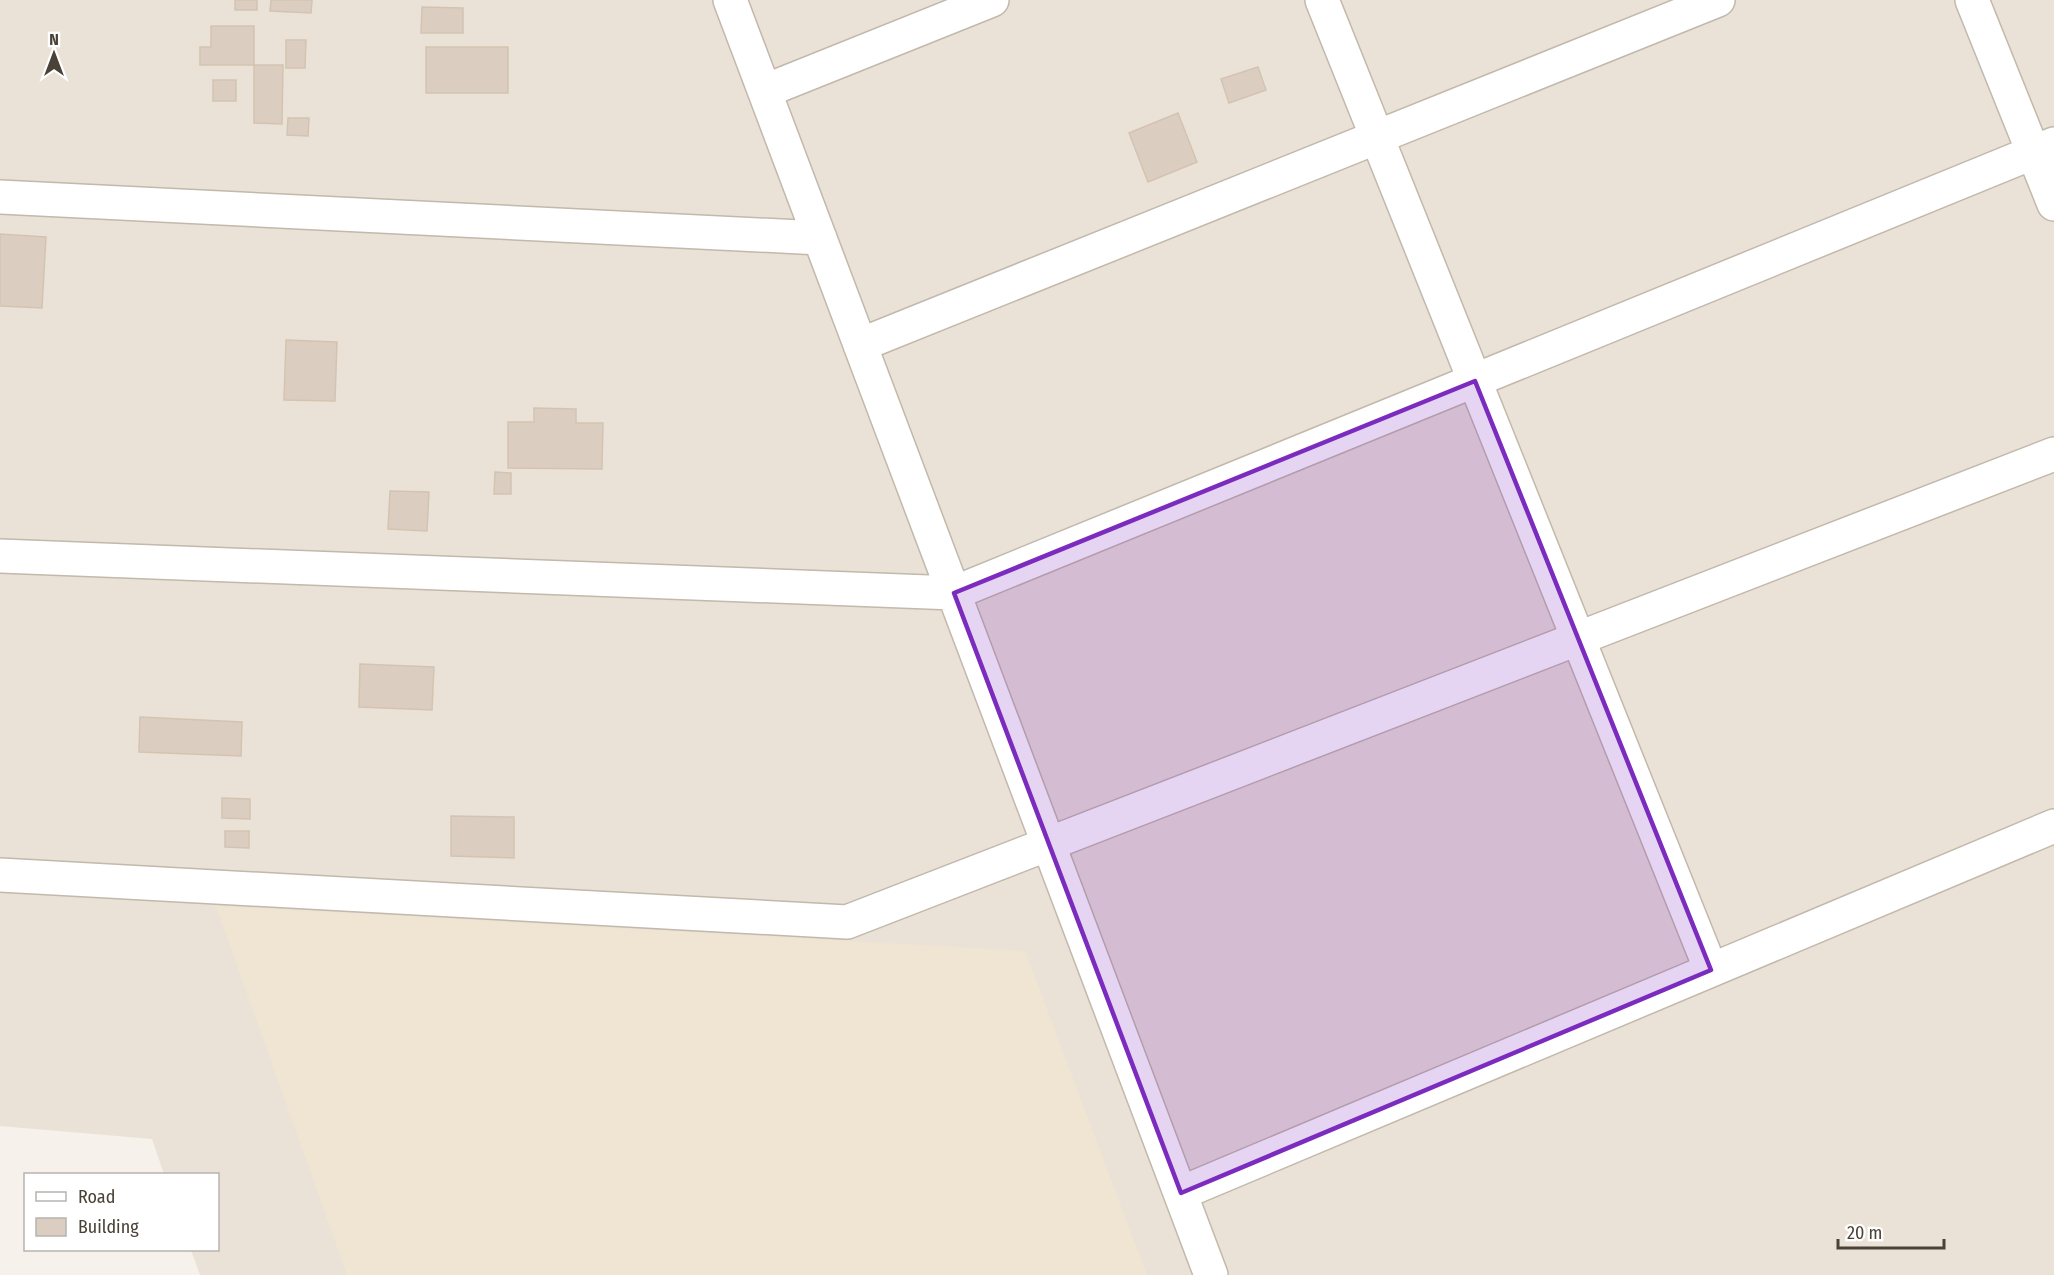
<svg xmlns="http://www.w3.org/2000/svg" width="2054" height="1275" font-family="'Fira Sans Condensed',sans-serif">
  <style>
    .residential { fill: #eae2d7 }
    .education { fill: #f0e5d3 }
    .building { fill: #dbcec1; stroke: #d4c3b1; stroke-width: 1.5 }
    .lines { fill: none; stroke-linecap: round; stroke-linejoin: round }
    .street-casing { stroke: #c2b8ab; stroke-width: 36 }
    .street { stroke: #fff; stroke-width: 33 }
    .marked { fill: #7b2cbf; fill-opacity: 0.2; stroke: #7b2cbf; stroke-width: 4.5; stroke-linejoin: round }
  </style>
  <rect width="100%" height="100%" fill="#f6f1ea"/>
  <!-- residential -->
  <path class="residential" d="M0 0H2054V1275H200L191 1250H218V1174H164L152 1139 0 1126Z"/>
  <!-- education -->
  <path class="education" d="M216 906 1025 951 1147 1275H347Z"/>
  <!-- building -->
  <path class="building" d="M235 0H257V10H235Z
    M271 0H312L311 13 270 11Z
    M422 7 463 8V33H421Z
    M211 26H254V65H200V47H211Z
    M286 40H306L305 68H286Z
    M426 47H508V93H426Z
    M254 65H283L282 124 254 123Z
    M1258 67 1266 90 1229 103 1221 79Z
    M213 80H236V101H213Z
    M1178 113 1197 162 1148 182 1129 133Z
    M288 118H309L308 136 287 135Z
    M0 234 46 237 42 308 0 306Z
    M286 340 337 342 335 401 284 400Z
    M534 408 576 409V423H603L602 469 508 468V422H534Z
    M495 472 511 473V494H494Z
    M390 491 429 492 427 531 388 529Z
    M360 664 434 667 432 710 359 707Z
    M140 717 242 722 241 756 139 752Z
    M222 798 250 799V819L222 818Z
    M451 816 514 817V858L451 856Z
    M225 831H249V848L225 847Z"/>
  <g class="lines">
    <defs>
      <path id="street" d="M730 0 1211 1275
        M1322 0 1711 970
        M1972 0 2054 204
        M765 91 992 0
        M0 197 820 238
        M860 345 1718 0
        M0 556 954 593 2054 144
        M0 875 847 922 2054 454
        M1181 1193 2054 826"/>
    </defs>
    <!-- street casing -->
    <use href="#street" class="street-casing"/>
    <!-- street -->
    <use href="#street" class="street"/>
  </g>
  <!-- marked area -->
  <path class="marked" d="M1475 381 1711 970 1181 1193 954 593Z"/>
  <!-- legend -->
  <rect x="24" y="1173" width="195" height="78" fill="#ffffff" stroke="#b7b3af" stroke-width="1.5"/>
  <rect x="36" y="1192" width="30" height="9" fill="#ffffff" stroke="#b7b3af" stroke-width="1.5"/>
  <text x="78" y="1203" font-size="18" fill="#4a4137">Road</text>
  <rect x="36" y="1218" width="30" height="18" fill="#dbcec1" stroke="#b7b3af" stroke-width="1.5"/>
  <text x="78" y="1233" font-size="18" fill="#4a4137">Building</text>
  <!-- north arrow -->
  <g transform="translate(54 54)" stroke="#ffffff" stroke-width="4.5" paint-order="stroke">
  <path d="M0-4.5L10 22L0 15L-10 22Z" fill="#4a4137"/>
  <text y="-9" font-size="16" font-weight="bold" text-anchor="middle" fill="#4a4137">N</text>
  </g>
  <!-- scale -->
  <path d="M1838 1239v9h106v-9" fill="none" stroke="#4a4137" stroke-width="3"/>
  <text x="1847" y="1239" font-size="18" fill="#4a4137" stroke="#ffffff" stroke-width="4.5" paint-order="stroke">20 m</text>
</svg>
